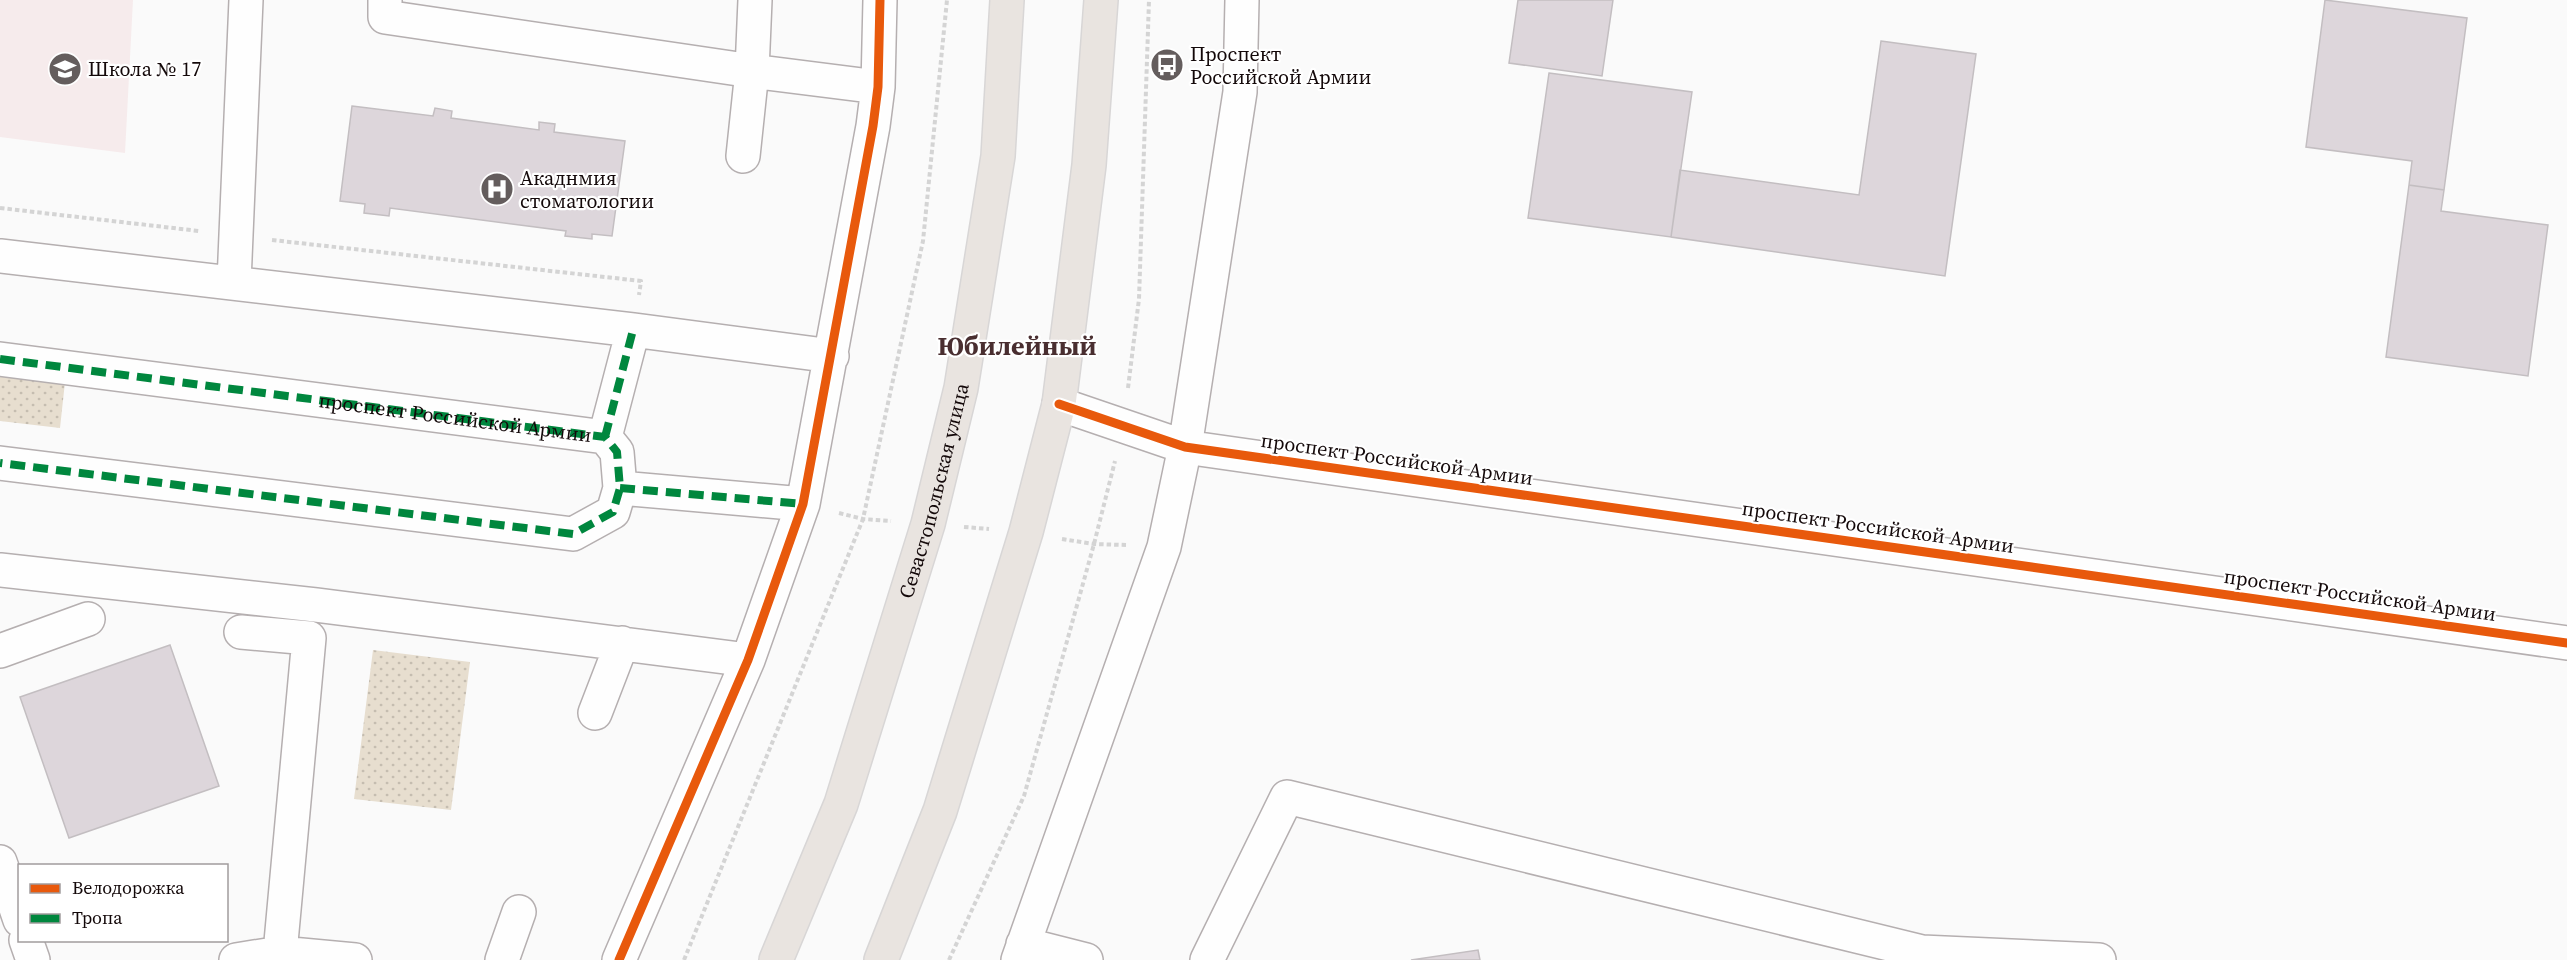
<svg xmlns="http://www.w3.org/2000/svg" width="2567" height="960" font-family="'Source Serif 4',serif">
  <style>
    .built { fill: #f6ebec }
    .park { fill: url(#park-dots) }
    .building { fill: #ddd6db; stroke: #c3bec1; stroke-width: 1.5 }
    .lines { fill: none; stroke-linecap: round; stroke-linejoin: round }
    .minor-casing { stroke: #b5afb0; stroke-width: 36 }
    .major-casing { stroke: #d8d6d6; stroke-width: 36 }
    .path { stroke: #d4d4d4; stroke-width: 4; stroke-dasharray: 4.5 3; stroke-linecap: butt }
    .minor { stroke: #fefefe; stroke-width: 33 }
    .major { stroke: #e9e4e0; stroke-width: 33 }
    .quiet { stroke: #00873e; stroke-width: 8; stroke-dasharray: 15 8; stroke-linecap: butt }
    .cycleway-casing { stroke: #fff; stroke-width: 13 }
    .cycleway { stroke: #e8590c; stroke-width: 9 }
    .labels { text-anchor: middle; dominant-baseline: central; stroke-width: 4.5; stroke-linejoin: round; paint-order: stroke }
    .poi-label { font-size: 20px; fill: #130809; stroke: #fff; text-anchor: start }
    .street-label { font-size: 20px; fill: #130809; stroke: #fff }
    .district-label { font-size: 26px; font-weight: bold; fill: #492e30; stroke: #fff }
  </style>
  <defs>
    <pattern id="park-dots" width="8" height="8" patternUnits="userSpaceOnUse" patternTransform="scale(1.5)"><rect width="8" height="8" fill="#e7decf"/><path d="M2 2h.1M6 6h.1" fill="none" stroke="#c5bdb0" stroke-width="1.8" stroke-linecap="round"/></pattern>
  </defs>
  <rect width="100%" height="100%" fill="#fafafa"/>
  <!-- built -->
  <path class="built" d="M0 0H133L125 153 0 137Z"/>
  <!-- park -->
  <path class="park" d="M0 375 65 382 60 428 0 421Z
    M373 650 470 662 451 810 354 799Z"/>
  <!-- building -->
  <path class="building" d="M1518 0H1613L1602 76 1509 63Z
    M2325 0 2467 18 2444 190 2409 185 2412 161 2306 147Z
    M1881 41 1976 54 1945 276 1671 237 1680 170 1859 195Z
    M1549 73 1692 92 1671 237 1528 218Z
    M352 106 433 116 435 108 452 111 451 118 539 130V122L555 124 554 132 625 141 612 236 592 234V239L565 236 566 231 390 208 389 216 364 213 365 204 340 201Z
    M2409 185 2444 190 2441 211 2548 225 2528 376 2386 357Z
    M170 645 219 786 69 838 20 697Z
    M1478 950 1480 960H1411Z"/>
  <g class="lines">
    <defs>
      <path id="minor" d="M385 0V17L752 71 743 156
        M755 0 752 71 878 87
        M0 256 633 330 832 356
        M234 282 246 0
        M0 359 605 437 617 452 620 488 613 512 573 534 0 463
        M1059 404 1185 447 2567 643
        M605 437 633 330
        M620 488 803 504
        M0 570 316 605 748 660
        M241 632 309 638 280 953 283 960
        M0 651 88 619
        M595 713 622 643
        M0 862 20 920
        M26 940 33 960
        M1023 944 1086 960
        M236 960 280 953 355 960
        M502 960 519 912
        M619 960 748 660 803 504 873 126 878 87 880 0
        M1018 960 1164 547 1185 447 1240 92 1242 0
        M1207 960 1287 797 1922 952 2099 960"/>
      <g id="major">
        <path id="s1" d="M776 960 841 804 928 524 961 388 998 156 1007 0"/>
        <path d="M881 960 940 811 1026 532 1059 404 1089 165 1101 0"/>
      </g>
    </defs>
    <!-- minor casing -->
    <use href="#minor" class="minor-casing"/>
    <!-- major casing -->
    <use href="#major" class="major-casing"/>
    <!-- path -->
    <path class="path" d="M0 208 199 231
      M272 240 641 281 639 295
      M1128 388 1139 299 1149 0
      M839 513 863 519 891 521
      M964 527 989 529
      M1062 539 1094 544 1126 545
      M684 960 863 519 923 241 947 0
      M949 960 1024 796 1094 544 1115 461"/>
    <!-- minor -->
    <use href="#minor" class="minor"/>
    <!-- major -->
    <use href="#major" class="major"/>
    <!-- quiet -->
    <g class="quiet">
      <path id="s2" d="M0 359 605 437 617 452 620 488 613 512 573 534 0 463"/>
      <path d="M605 437 633 330"/>
      <path d="M620 488 803 504"/>
    </g>
    <defs>
      <path id="cycleway" d="M1059 404 1185 447 2567 643
        M619 960 748 660 803 504 873 126 878 87 880 0"/>
    </defs>
    <!-- cycleway casing -->
    <use href="#cycleway" class="cycleway-casing"/>
    <!-- cycleway -->
    <use href="#cycleway" class="cycleway"/>
  </g>
  <!-- icons -->
  <defs>
    <symbol id="bus-disc" viewBox="-11 -11 22 22"><circle r="9.5" fill="#645d5d" stroke="#fff"/><path d="M-5-6H5V4H4V6H2V4H-2V6H-4V4H-5ZM-3.5-4V0h7V-4ZM-3.5 1.2v1.5H-2V1.2ZM2 1.2v1.5H3.5V1.2Z" fill="#fff"/></symbol>
    <symbol id="school-disc" viewBox="-11 -11 22 22"><circle r="9.5" fill="#645d5d" stroke="#fff"/><path d="M0-5L7-2L0 1L-7-2ZM-4 1L0 2.5L4 1V4Q0 6-4 4Z" fill="#fff"/></symbol>
    <symbol id="hospital-disc" viewBox="-11 -11 22 22"><circle r="9.5" fill="#645d5d" stroke="#fff"/><path d="M-5-5h3v3.5h4V-5h3V5h-3V1.5h-4V5h-3Z" fill="#fff"/></symbol>
  </defs>
  <g fill-rule="evenodd">
    <use href="#bus-disc" x="1148" y="46" width="38" height="38"/>
    <use href="#school-disc" x="46" y="50" width="38" height="38"/>
    <use href="#hospital-disc" x="478" y="170" width="38" height="38"/>
  </g>
  <g class="labels">
    <!-- poi labels -->
    <g class="poi-label">
      <text x="1190" y="54">Проспект<tspan x="1190" dy="23">Российской Армии</tspan></text>
      <text x="88" y="69">Школа № 17</text>
      <text x="520" y="178">Акаднмия<tspan x="520" dy="23">стоматологии</tspan></text>
    </g>
    <!-- street labels -->
    <g class="street-label">
      <text stroke="none"><textPath href="#s2" startOffset="459">проспект Российской Армии</textPath></text>
      <text transform="translate(1397 459) rotate(8)">проспект Российской Армии</text>
      <text stroke="none"><textPath href="#s1" startOffset="496">Севастопольская улица</textPath></text>
      <text transform="translate(1878 527) rotate(8)">проспект Российской Армии</text>
      <text transform="translate(2360 595) rotate(8)">проспект Российской Армии</text>
    </g>
    <!-- district labels -->
    <g class="district-label">
      <text x="1017" y="346">Юбилейный</text>
    </g>
  </g>
  <!-- legend -->
  <rect x="18" y="864" width="210" height="78" fill="#ffffff" stroke="#a19c9d" stroke-width="1.5"/>
  <rect x="30" y="884" width="30" height="9" fill="#e8590c" stroke="#a19c9d" stroke-width="1.5"/>
  <text x="72" y="894" font-size="18" fill="#130809">Велодорожка</text>
  <rect x="30" y="914" width="30" height="9" fill="#00873e" stroke="#a19c9d" stroke-width="1.5"/>
  <text x="72" y="924" font-size="18" fill="#130809">Тропа</text>
</svg>
